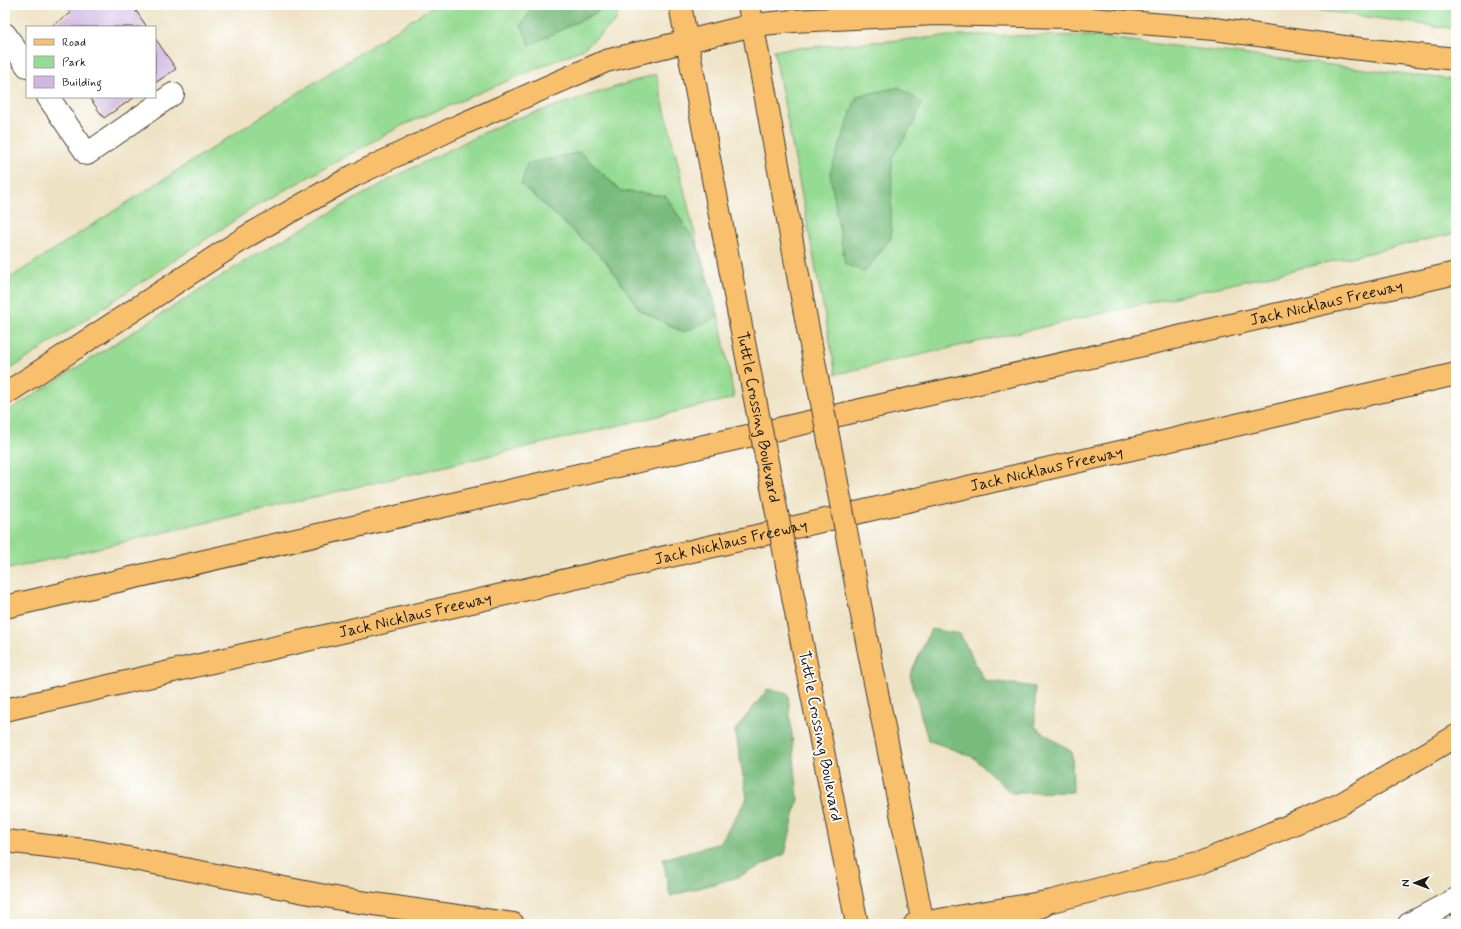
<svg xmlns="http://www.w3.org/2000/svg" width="1461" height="929" font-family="Mynerve,sans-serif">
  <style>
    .green { fill: #96db93; stroke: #597c58 }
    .forest { fill: #78bb7d; stroke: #4a6c4c }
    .building { fill: #d0b6e1 }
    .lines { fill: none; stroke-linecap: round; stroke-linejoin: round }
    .minor-casing { stroke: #3c3a35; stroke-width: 24 }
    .major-casing { stroke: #3c3a35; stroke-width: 24 }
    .highway-casing { stroke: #3c3a35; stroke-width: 24 }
    .minor { stroke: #fff; stroke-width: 22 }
    .major { stroke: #f8bf6c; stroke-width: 22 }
    .highway { stroke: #f8bf6c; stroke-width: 22 }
    .major-bridge-casing { stroke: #3c3a35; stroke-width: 24; stroke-linecap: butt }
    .major-bridge { stroke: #f8bf6c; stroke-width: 22 }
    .labels { text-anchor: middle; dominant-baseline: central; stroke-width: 3.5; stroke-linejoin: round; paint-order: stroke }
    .street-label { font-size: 16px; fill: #1c1c1c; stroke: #fff }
  </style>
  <rect width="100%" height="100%" fill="#fff"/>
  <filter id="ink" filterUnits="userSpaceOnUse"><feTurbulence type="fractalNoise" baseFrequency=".025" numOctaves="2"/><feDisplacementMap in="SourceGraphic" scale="8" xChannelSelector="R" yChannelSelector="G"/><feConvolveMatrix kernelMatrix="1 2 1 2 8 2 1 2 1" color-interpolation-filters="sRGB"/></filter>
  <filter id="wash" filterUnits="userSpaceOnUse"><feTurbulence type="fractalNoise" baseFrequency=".012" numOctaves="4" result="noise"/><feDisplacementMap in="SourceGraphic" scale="16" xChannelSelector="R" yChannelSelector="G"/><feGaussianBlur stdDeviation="0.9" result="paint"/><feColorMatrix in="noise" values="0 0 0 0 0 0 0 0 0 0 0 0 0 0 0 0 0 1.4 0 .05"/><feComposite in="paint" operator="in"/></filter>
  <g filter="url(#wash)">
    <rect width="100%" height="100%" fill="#eee2c4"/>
    <!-- green -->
    <path class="green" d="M435 5H619L616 21 583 49 401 126 256 206 5 373V281Z
      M1280 5H1456V29Z
      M962 35 1090 36 1456 80V233L836 374 774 50Z
      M656 74 698 247 666 196 621 191 580 152 521 184 605 260 640 310 683 332 719 317 734 398 5 570V413L250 258 394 177 508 121Z"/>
    <!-- forest -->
    <path class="forest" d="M534 5H600L598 12 530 45 521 25Z
      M899 87 922 103 914 123 892 158 891 238 865 272 845 264 830 173 857 96Z
      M580 152 621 191 666 196 698 247 719 317 683 332 640 310 605 260 521 184 527 164Z
      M931 629 960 634 984 680 1035 687V727L1072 752 1073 792 1011 793 973 757 928 740 910 675Z
      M768 689 788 694 798 799 785 854 738 877 670 896 663 859 720 843 747 798 735 730Z"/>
    <g id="blocks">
      <!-- building -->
      <path class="building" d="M65 5H132L147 27H50L71 13Z
        M155 38 176 69 155 83Z
        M89 97H135L104 118Z"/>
    </g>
  </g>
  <g filter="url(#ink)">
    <use href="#blocks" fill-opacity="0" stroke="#3c3a35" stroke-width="1"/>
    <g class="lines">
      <defs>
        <path id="minor" d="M5 34 27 66
          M48 97 87 154 173 94
          M1409 924 1456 899"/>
        <path id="major" d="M680 5 740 321
          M749 5 804 308
          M868 647 923 924
          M805 659 857 924
          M1003 924 1044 905"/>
        <g id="highway">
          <path d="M5 394 249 235 353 176 458 126 606 61 753 25 793 21 936 14 1067 17 1214 29 1352 48 1456 59"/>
          <path id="s1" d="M5 607 1456 273"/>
          <path id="s2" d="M5 710 1456 374"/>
          <path d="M5 841 92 851 346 900 513 924"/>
          <path d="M915 924 1052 901 1200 863 1341 804 1456 736"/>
        </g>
      </defs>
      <!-- minor casing -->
      <use href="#minor" class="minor-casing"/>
      <!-- major casing -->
      <use href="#major" class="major-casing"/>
      <!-- highway casing -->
      <use href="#highway" class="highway-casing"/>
      <!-- minor -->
      <use href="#minor" class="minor"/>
      <!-- major -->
      <use href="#major" class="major"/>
      <!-- highway -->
      <use href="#highway" class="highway"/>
      <defs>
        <g id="major-bridge">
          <path d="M804 308 868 647"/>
          <path id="s3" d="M740 321 805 659"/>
        </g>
      </defs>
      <!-- major-bridge casing -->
      <use href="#major-bridge" class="major-bridge-casing"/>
      <!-- major-bridge -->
      <use href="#major-bridge" class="major-bridge"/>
    </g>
  </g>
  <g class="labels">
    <!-- street labels -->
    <g class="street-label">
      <text stroke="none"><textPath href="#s1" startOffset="1356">Jack Nicklaus Freeway</textPath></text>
      <text stroke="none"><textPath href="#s3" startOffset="98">Tuttle Crossing Boulevard</textPath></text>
      <text stroke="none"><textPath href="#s2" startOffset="1069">Jack Nicklaus Freeway</textPath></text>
      <text stroke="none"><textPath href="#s2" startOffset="745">Jack Nicklaus Freeway</textPath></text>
      <text stroke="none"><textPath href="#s2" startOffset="421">Jack Nicklaus Freeway</textPath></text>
      <text transform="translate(820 736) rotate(79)">Tuttle Crossing Boulevard</text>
    </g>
  </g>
  <!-- margin -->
  <rect width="1461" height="929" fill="none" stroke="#fff" stroke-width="20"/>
  <!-- legend -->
  <rect x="26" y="26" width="130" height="72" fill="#ffffff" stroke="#a4a4a4"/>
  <rect x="34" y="39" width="20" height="6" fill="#f8bf6c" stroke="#a4a4a4"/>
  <text x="62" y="46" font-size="12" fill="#1c1c1c">Road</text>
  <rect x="34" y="56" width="20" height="12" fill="#96db93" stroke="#a4a4a4"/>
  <text x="62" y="66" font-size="12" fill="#1c1c1c">Park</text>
  <rect x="34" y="76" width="20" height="12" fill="#d0b6e1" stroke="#a4a4a4"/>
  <text x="62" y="86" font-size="12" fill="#1c1c1c">Building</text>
  <!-- north arrow -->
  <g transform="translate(1415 883) rotate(269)" stroke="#ffffff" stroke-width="3" paint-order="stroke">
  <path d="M0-3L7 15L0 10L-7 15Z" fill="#1c1c1c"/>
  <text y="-6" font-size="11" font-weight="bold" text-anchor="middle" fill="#1c1c1c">N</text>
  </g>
</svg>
